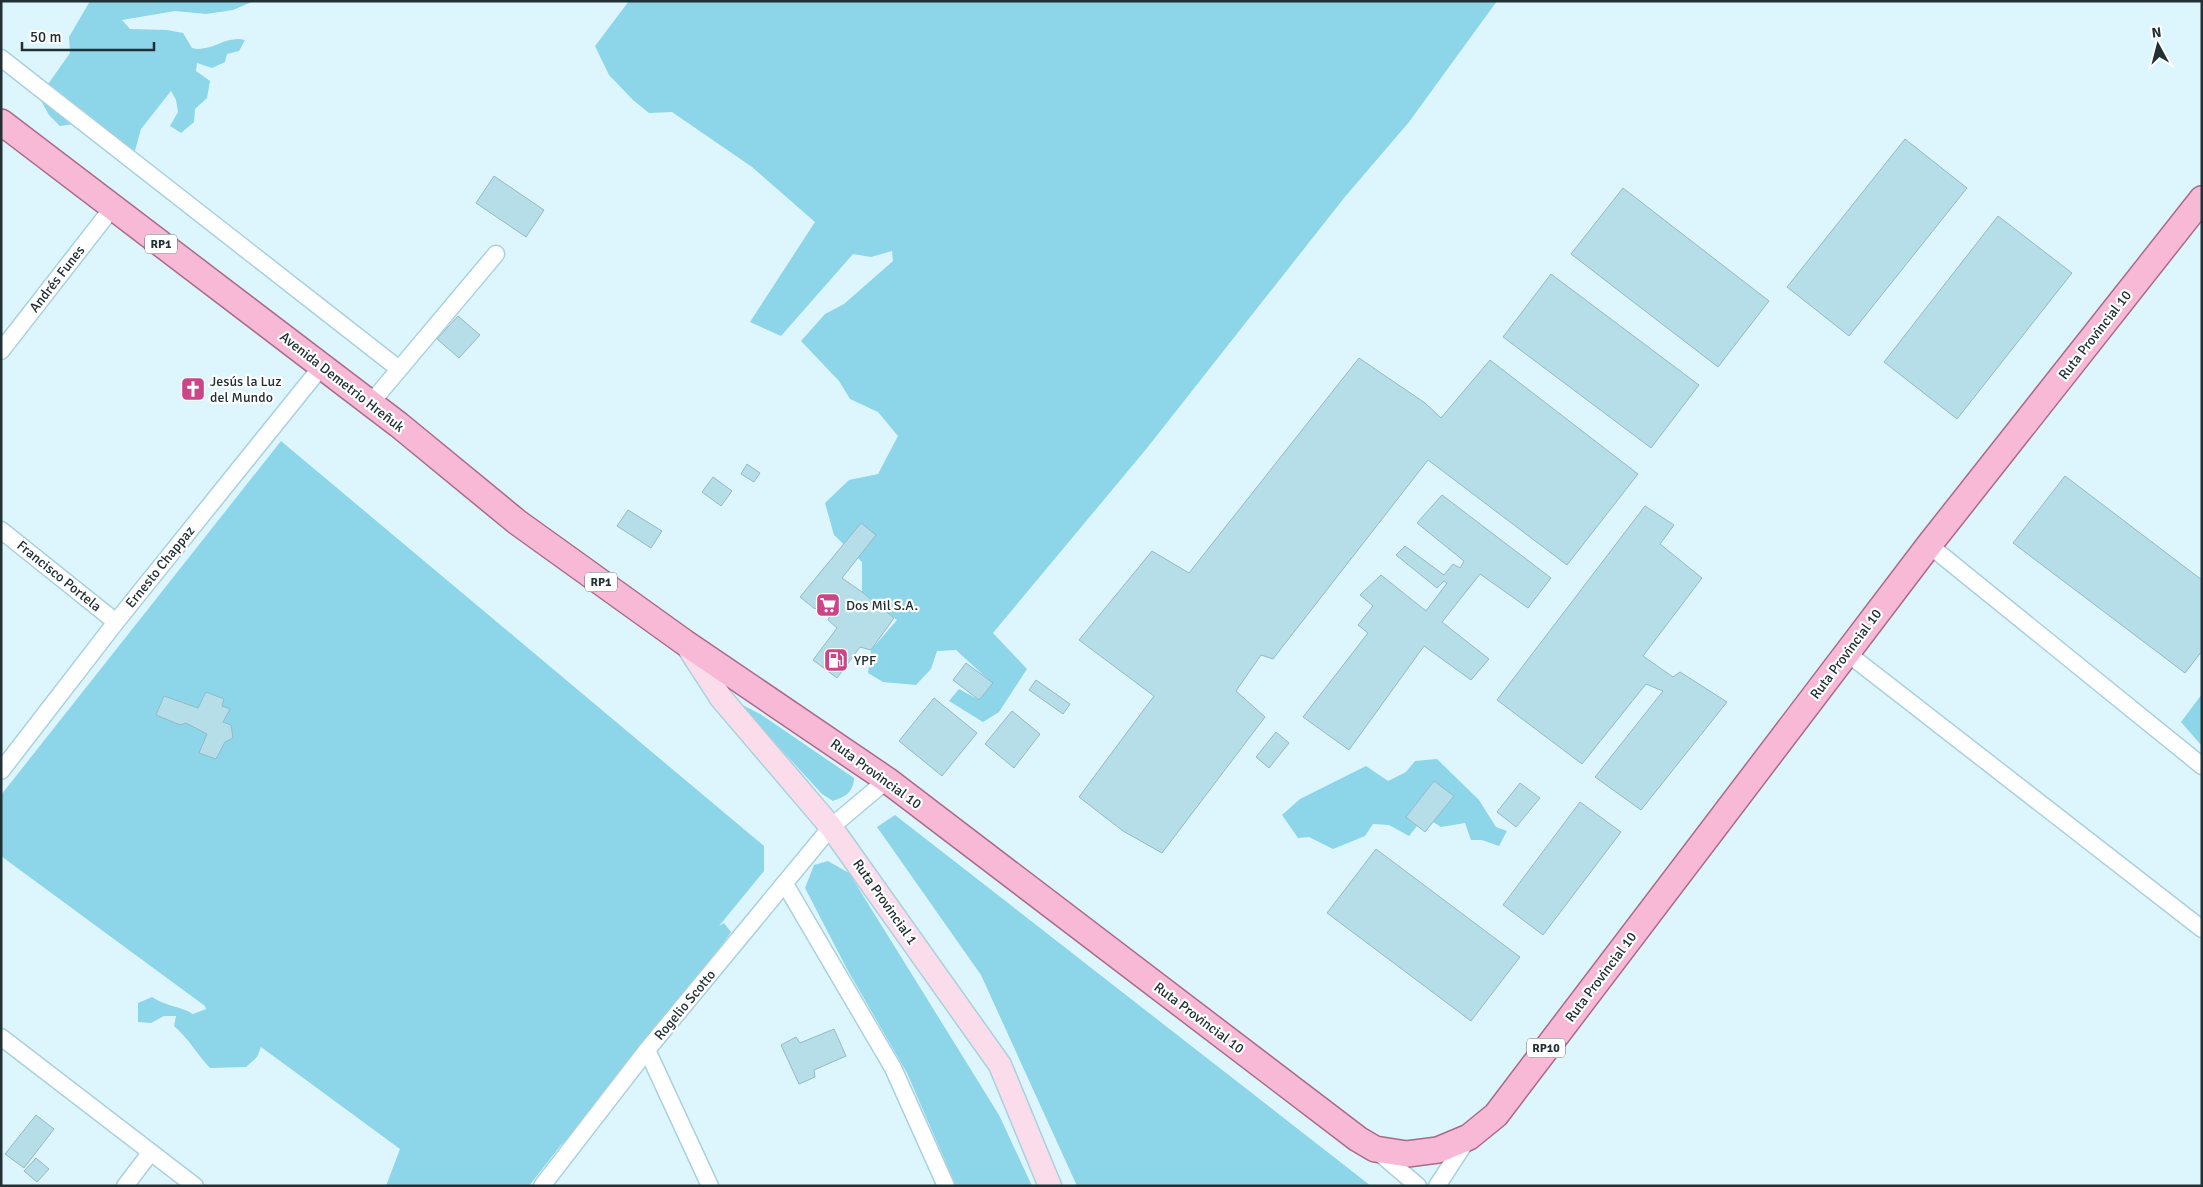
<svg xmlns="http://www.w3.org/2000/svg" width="2203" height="1187" font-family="Signika,sans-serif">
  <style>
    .green { fill: #8dd5e9 }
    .building { fill: #b5dee9; stroke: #92bac5 }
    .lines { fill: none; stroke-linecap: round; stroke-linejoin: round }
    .street-casing { stroke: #a9d1dd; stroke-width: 19 }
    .secondary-casing { stroke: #a9d1dd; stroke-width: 25 }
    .primary-casing { stroke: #a86b8a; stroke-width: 28 }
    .street { stroke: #fff; stroke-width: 16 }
    .secondary { stroke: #fbdcea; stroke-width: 22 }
    .primary { stroke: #f7b9d5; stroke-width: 25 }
    .labels { text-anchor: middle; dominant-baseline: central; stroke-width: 4.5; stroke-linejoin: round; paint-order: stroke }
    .shield { fill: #fff; stroke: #636e71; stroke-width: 1 }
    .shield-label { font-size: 12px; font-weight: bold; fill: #203034 }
    .street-label { font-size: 14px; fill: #203034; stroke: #fff }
    .poi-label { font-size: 14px; fill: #203034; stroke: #fff; text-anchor: start }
  </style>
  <rect width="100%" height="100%" fill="#ddf6fd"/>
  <!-- green -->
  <path class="green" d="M90 1H254L233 10 206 14 175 11 122 20 130 29 167 30 183 33 192 48C212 53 225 35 245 40L239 51 227 54 225 62 212 68 197 63 196 71 210 81 207 98 195 109 194 122 181 133 170 126 178 112 176 100 171 91 141 129 134 154 82 123 60 126 49 115 39 97 70 53 69 37Z
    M629 1H1497L1409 122 1344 198 1147 448 993 633 1027 669 999 712 983 722 949 701 959 689 979 700 992 683 956 650 937 651 931 669 916 685 883 682 868 673 871 650 897 620 862 592V562L834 535 825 503 849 480 878 474 898 436 878 412 850 399 839 381 801 341 825 314 844 304 893 261 892 251 871 257 853 254 781 336 750 322 815 222 752 167 672 112 649 113 633 100 609 75 595 46Z
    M281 441 764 846V871L719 926 724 923 731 932 685 996 576 1131 561 1145 529 1186H386L400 1149 261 1047 257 1057 246 1067 210 1068C197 1054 188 1038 174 1026L176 1016H164L151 1023 138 1022V1003L152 997C165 1006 180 1006 193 1014L206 1009 205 1006 1 856V795Z
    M2202 694V746L2181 722Z
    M731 699 760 714 854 778C853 793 846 796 833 801L822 794 766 733Z
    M1437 759 1479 800 1496 827 1507 831 1499 846 1482 840H1471L1465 823 1441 827 1433 822 1453 796 1434 781 1406 817 1417 826 1409 836 1389 825 1373 824 1365 836 1333 849 1309 837 1298 838 1282 815 1300 799 1366 766 1388 781 1406 772 1415 761Z
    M895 815 1371 1186H1077L981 975 877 827Z
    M828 861 849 873 999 1115 1032 1186H956L907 1073 847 969 805 888 814 865Z"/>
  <!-- building -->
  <path class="building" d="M1905 139 1967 188 1849 336 1787 287Z
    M494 176 544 210 526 237 476 203Z
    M1623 188 1769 301 1718 367 1571 254Z
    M1998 216 2072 273 1957 419 1884 362Z
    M1551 274 1699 385 1651 448 1503 337Z
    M458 316 480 335 459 358 437 339Z
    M1359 358 1425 403 1441 418 1490 360 1638 474 1567 565 1428 460 1273 659 1261 655 1236 691 1265 717 1162 853 1123 831 1079 797 1154 696 1079 640 1152 551 1189 573Z
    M747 464 760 473 754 482 741 474Z
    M2065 476 2202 580V651L2185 673 2013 543Z
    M713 477 732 491 721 506 702 492Z
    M1442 495 1551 578 1528 608 1480 574 1442 622 1489 659 1471 680 1424 646 1349 750 1303 717 1368 633 1358 625 1373 606 1360 595 1381 575 1426 611 1447 583 1444 581 1437 588 1396 555 1405 546 1444 575 1453 564 1460 568 1464 561 1417 523Z
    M1645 506 1674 525 1660 544 1702 578 1643 656 1673 677 1680 672 1727 702 1641 810 1595 777 1663 691 1646 684 1582 764 1497 700Z
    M628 510 662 531 651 548 617 526Z
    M861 523 876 535 842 578 862 592 894 618 871 650 860 647 837 678 813 660 837 628 828 620 831 614 819 605 815 609 800 597Z
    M966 663 993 683 979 700 953 680Z
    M1036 680 1070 704 1063 714 1029 690Z
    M206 692 224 699 222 706 230 709 223 722 231 725 233 738 225 742 216 759 199 753 207 734 186 723 180 725 156 715 164 696 198 708Z
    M934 698 977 733 942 776 899 741Z
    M1012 711 1040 734 1014 768 985 744Z
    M1276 732 1289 743 1269 768 1256 757Z
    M1434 781 1454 796 1425 832 1406 817Z
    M1520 783 1540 798 1516 827 1497 812Z
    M1580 802 1621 832 1543 935 1503 905Z
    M1376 849 1520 957 1471 1021 1327 913Z
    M834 1029 846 1056 814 1070 815 1077 799 1084 781 1045 796 1037 800 1043Z
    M36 1115 54 1129 24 1168 5 1154Z
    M36 1158 49 1169 37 1182 24 1171Z"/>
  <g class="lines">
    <defs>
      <path id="street" d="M1 58 399 369
        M1 351 113 207
        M370 404 496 254
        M1 530 116 622
        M1929 545 2202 766
        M1847 653 2202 929
        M1 771 116 622 322 366
        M785 884 893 1068 946 1186
        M1 1037 195 1186
        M647 1050 710 1186
        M1377 1151 1418 1186
        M125 1186 151 1152
        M542 1186 647 1050 831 827 887 780
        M1437 1186 1469 1137"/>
      <path id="secondary" d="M686 644 721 698 831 827 1000 1065 1050 1186"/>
      <path id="primary" d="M1 122 399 425 517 522 684 642 887 780 1358 1139 1375 1149 1407 1154 1438 1150 1469 1137 1496 1115 1929 545 2202 199"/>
    </defs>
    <!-- street casing -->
    <use href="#street" class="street-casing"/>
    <!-- secondary casing -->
    <use href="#secondary" class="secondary-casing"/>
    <!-- primary casing -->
    <use href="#primary" class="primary-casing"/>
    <!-- street -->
    <use href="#street" class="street"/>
    <!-- secondary -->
    <use href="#secondary" class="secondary"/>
    <!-- primary -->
    <use href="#primary" class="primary"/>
  </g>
  <!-- icons -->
  <defs>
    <symbol id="church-square" viewBox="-11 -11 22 22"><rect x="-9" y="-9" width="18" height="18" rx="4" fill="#cb4689" stroke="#fff"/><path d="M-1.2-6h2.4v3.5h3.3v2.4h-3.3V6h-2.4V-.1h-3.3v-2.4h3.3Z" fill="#fff"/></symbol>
    <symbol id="supermarket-square" viewBox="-11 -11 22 22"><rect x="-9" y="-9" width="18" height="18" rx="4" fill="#cb4689" stroke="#fff"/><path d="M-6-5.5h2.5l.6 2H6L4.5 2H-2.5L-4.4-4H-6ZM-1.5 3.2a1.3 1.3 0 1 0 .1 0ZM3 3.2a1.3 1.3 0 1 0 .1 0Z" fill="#fff"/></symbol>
    <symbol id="fuel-square" viewBox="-11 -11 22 22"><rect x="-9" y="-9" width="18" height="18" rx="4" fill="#cb4689" stroke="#fff"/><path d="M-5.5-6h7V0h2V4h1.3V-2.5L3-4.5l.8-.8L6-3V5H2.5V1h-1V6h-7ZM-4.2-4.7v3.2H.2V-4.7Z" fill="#fff"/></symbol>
  </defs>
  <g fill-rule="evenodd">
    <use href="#church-square" x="179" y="375" width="28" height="28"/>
    <use href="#supermarket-square" x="814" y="591" width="28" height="28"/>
    <use href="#fuel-square" x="822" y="646" width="28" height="28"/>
  </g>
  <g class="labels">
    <!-- shield labels -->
    <g class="shield">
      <rect x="145" y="234.5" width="32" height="19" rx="4"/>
      <rect x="585" y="572.5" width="32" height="19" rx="4"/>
      <rect x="1527" y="1038.5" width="38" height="19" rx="4"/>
    </g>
    <g class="shield-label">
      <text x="161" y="244">RP1</text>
      <text x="601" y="582">RP1</text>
      <text x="1546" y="1048">RP10</text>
    </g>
    <!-- street labels -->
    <g class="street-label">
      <text transform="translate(57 279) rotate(-52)">Andrés Funes</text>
      <text transform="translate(2095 335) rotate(-52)">Ruta Provincial 10</text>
      <text transform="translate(342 382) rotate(38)">Avenida Demetrio Hreñuk</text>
      <text transform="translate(160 567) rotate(-51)">Ernesto Chappaz</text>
      <text transform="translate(59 576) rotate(39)">Francisco Portela</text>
      <text transform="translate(1846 654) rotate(-53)">Ruta Provincial 10</text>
      <text transform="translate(876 774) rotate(36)">Ruta Provincial 10</text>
      <text transform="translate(885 902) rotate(55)">Ruta Provincial 1</text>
      <text transform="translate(1601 977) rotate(-53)">Ruta Provincial 10</text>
      <text transform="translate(685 1005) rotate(-50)">Rogelio Scotto</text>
      <text transform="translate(1199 1018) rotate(37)">Ruta Provincial 10</text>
    </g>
    <!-- poi labels -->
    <g class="poi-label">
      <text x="210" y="381">Jesús la Luz<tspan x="210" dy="16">del Mundo</tspan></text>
      <text x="846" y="605">Dos Mil S.A.</text>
      <text x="854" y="660">YPF</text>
    </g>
  </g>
  <!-- border -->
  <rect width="2203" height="1187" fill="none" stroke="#203034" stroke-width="5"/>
  <!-- north arrow -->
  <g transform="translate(2158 45) rotate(353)" stroke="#ffffff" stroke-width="4" paint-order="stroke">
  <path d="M0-4L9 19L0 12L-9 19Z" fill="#203034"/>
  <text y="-8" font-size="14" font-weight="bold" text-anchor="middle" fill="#203034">N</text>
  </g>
  <!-- scale -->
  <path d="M22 42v8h132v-8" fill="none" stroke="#203034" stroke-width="2.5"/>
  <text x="30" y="42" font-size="15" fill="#203034" stroke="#ffffff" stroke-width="4" paint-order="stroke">50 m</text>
</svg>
